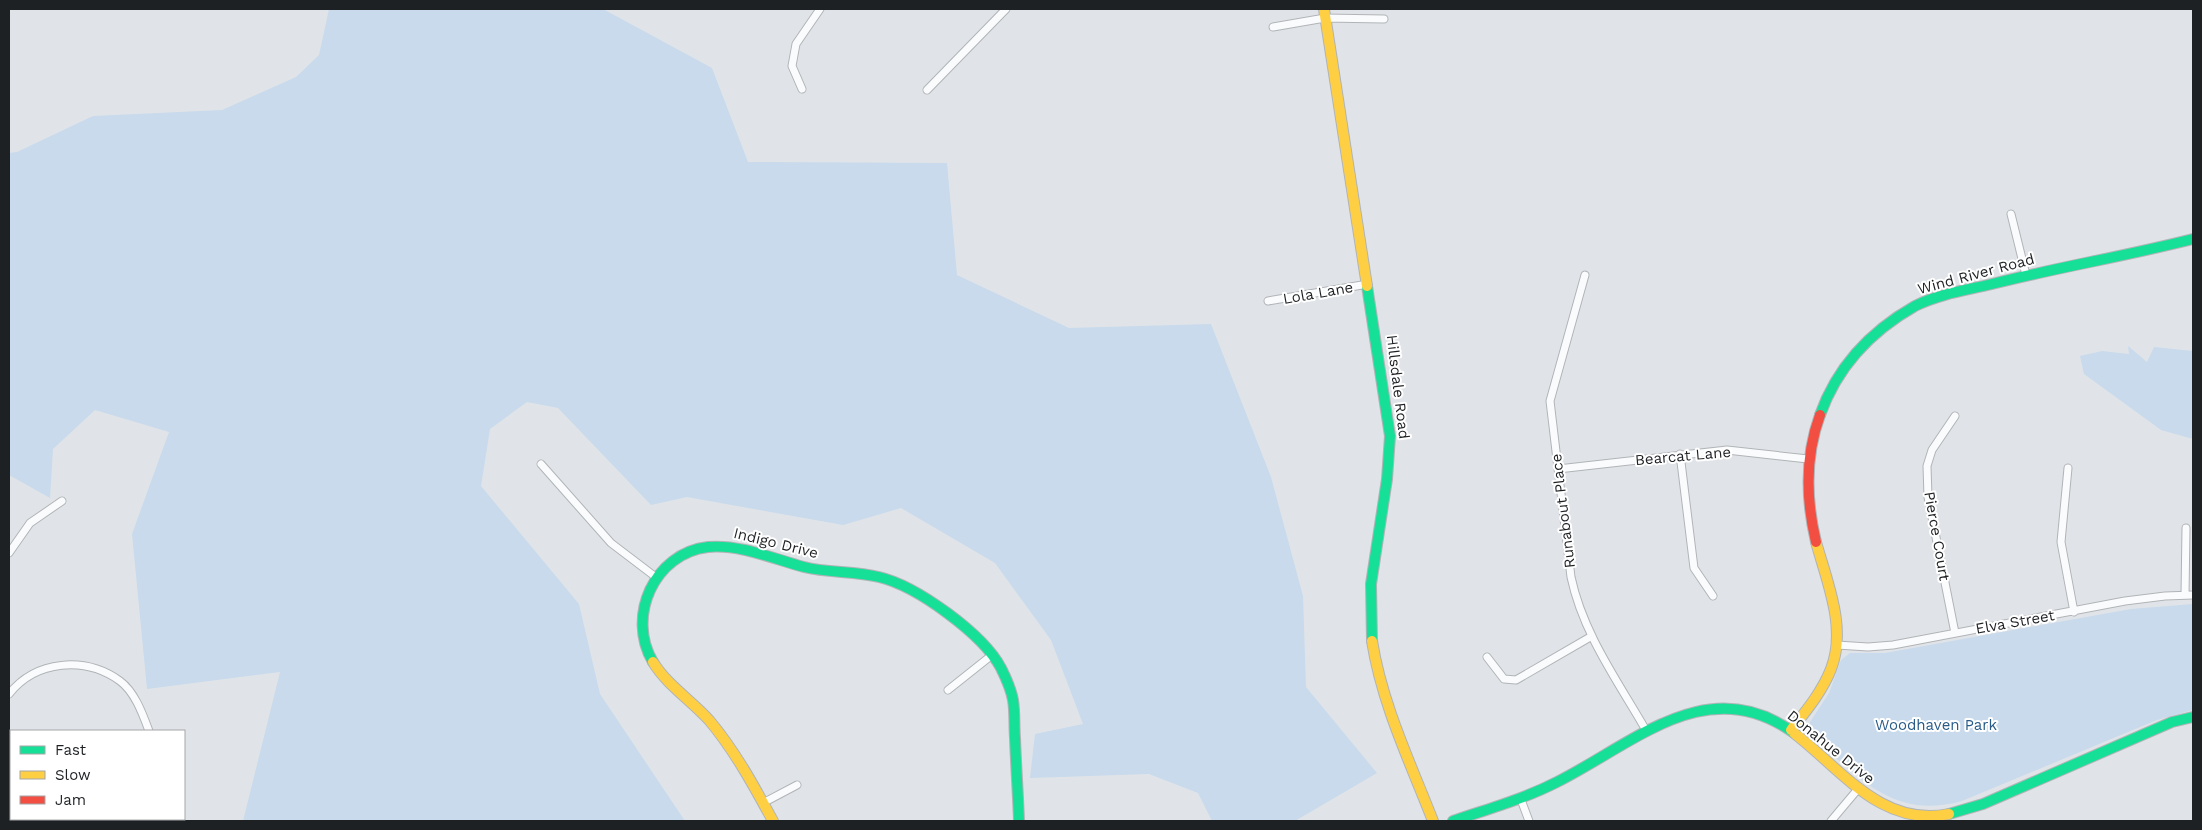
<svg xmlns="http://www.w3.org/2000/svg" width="2202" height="830" font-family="'Work Sans',sans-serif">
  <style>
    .green { fill: #c8daec }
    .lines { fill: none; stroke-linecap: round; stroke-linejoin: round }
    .street-casing { stroke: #b1b4b7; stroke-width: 9 }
    .fast-casing { stroke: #b1b4b7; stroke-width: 12 }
    .slow-casing { stroke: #b1b4b7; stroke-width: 12 }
    .jam-casing { stroke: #b1b4b7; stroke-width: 12 }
    .street { stroke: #fafbfc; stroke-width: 7 }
    .fast { stroke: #16e098; stroke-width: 10 }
    .slow { stroke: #ffcf43; stroke-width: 10 }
    .jam { stroke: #f24e42; stroke-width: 10 }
    .labels { text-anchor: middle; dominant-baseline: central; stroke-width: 4; stroke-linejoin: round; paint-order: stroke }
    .street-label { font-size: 15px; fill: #1e2124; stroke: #fff }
    .park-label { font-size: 15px; fill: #285b88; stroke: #fff }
  </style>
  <rect width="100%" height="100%" fill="#e0e4e8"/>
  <!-- green -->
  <path class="green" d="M329 9H603L712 68 748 162 947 163 957 275 1069 328 1211 324 1271 477 1303 596 1306 687 1377 773 1295 821H1212L1198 793 1149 774 1030 778 1035 734 1083 724 1051 640 995 563 901 508 843 525 687 497 651 505 558 408 527 402 490 429 481 486 579 604 600 694 685 821H243L280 672 147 689 132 534 169 432 95 410 53 449 50 498 9 475V153L17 152 93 116 222 110 296 77 319 55Z
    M2128 346 2147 362 2154 347 2193 351V439L2161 430 2084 374 2080 356 2102 351 2129 354Z
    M2193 604V710L2157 720 1962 801C1908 816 1876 794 1837 759 1828 751 1816 742 1810 732V722L1829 693 1841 660 1850 653H1885L2131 609Z"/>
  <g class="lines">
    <defs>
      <path id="street" d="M1273 27 1325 18 1384 19
        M802 89 792 66 796 44 820 9
        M927 90 1006 9
        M2011 214 2026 275
        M1585 275 1550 401 1571 577C1583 634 1619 683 1647 732
        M1268 301 1368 284
        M1680 454 1694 568 1713 596
        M541 464 611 543 657 578
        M2068 468 2061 542 2074 612
        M1558 469 1727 450 1808 459
        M9 553 30 523 62 501
        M2185 595 2186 528
        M1955 633 1928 497 1927 466 1932 450 1955 416
        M1837 645 1868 647 1893 645 2125 601 2165 596 2193 595
        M1487 657 1504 679 1516 680 1592 636
        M948 690 992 655
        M9 694C36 660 85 656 120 681 135 692 143 715 149 731
        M1520 797 1529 821
        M763 803 797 785
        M138 819V821
        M1831 821 1858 789"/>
      <path id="fast" d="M1367 286 1390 436 1387 479 1371 584 1372 641
        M1820 415C1837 367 1871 331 1915 306 1939 294 1967 290 1992 284 2059 267 2126 256 2193 239
        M653 662C626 617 654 553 708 547 740 544 774 559 804 567 828 573 854 571 879 577 917 586 983 634 1001 668 1006 678 1011 689 1013 700 1015 712 1014 726 1015 738 1016 766 1018 793 1019 821
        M1949 814 1983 804 2172 722 2193 717
        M1453 821C1488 809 1524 799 1557 782 1633 744 1708 670 1794 733"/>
      <path id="slow" d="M1324 9 1367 286
        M1372 641C1382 704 1410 762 1433 821
        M653 662C667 685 691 700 709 720 735 751 754 786 773 821
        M1791 730C1806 711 1822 692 1831 669 1847 628 1827 582 1816 542
        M1794 733C1841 769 1882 828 1949 814"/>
      <path id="jam" d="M1816 542C1806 500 1805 456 1820 415"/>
    </defs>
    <!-- street casing -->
    <use href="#street" class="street-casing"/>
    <!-- fast casing -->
    <use href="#fast" class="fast-casing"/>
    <!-- slow casing -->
    <use href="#slow" class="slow-casing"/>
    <!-- jam casing -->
    <use href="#jam" class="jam-casing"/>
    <!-- street -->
    <use href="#street" class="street"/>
    <!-- fast -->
    <use href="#fast" class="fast"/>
    <!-- slow -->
    <use href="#slow" class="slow"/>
    <!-- jam -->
    <use href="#jam" class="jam"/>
  </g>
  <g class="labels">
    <!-- street labels -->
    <g class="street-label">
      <text transform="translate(1976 274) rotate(-15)">Wind River Road</text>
      <text transform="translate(1318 293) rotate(-10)">Lola Lane</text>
      <text transform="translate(1398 387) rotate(83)">Hillsdale Road</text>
      <text transform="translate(1683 456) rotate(-5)">Bearcat Lane</text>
      <text transform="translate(1563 511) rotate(-97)">Runabout Place</text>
      <text transform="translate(1937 536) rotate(80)">Pierce Court</text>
      <text transform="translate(776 543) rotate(14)">Indigo Drive</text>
      <text transform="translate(2015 622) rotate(-10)">Elva Street</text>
      <text transform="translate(1831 747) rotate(39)">Donahue Drive</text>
    </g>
    <!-- park labels -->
    <g class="park-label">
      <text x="1936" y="725">Woodhaven Park</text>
    </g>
  </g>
  <!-- border -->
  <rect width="2202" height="830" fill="none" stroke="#1e2124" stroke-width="20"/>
  <!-- legend -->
  <rect x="10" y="730" width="175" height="90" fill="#ffffff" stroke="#a5a6a7"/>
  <rect x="20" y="746" width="25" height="8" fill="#16e098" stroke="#a5a6a7"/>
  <text x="55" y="755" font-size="15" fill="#1e2124">Fast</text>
  <rect x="20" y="771" width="25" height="8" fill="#ffcf43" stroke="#a5a6a7"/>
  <text x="55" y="780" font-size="15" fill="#1e2124">Slow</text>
  <rect x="20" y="796" width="25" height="8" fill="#f24e42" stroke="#a5a6a7"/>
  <text x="55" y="805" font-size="15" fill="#1e2124">Jam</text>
</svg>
